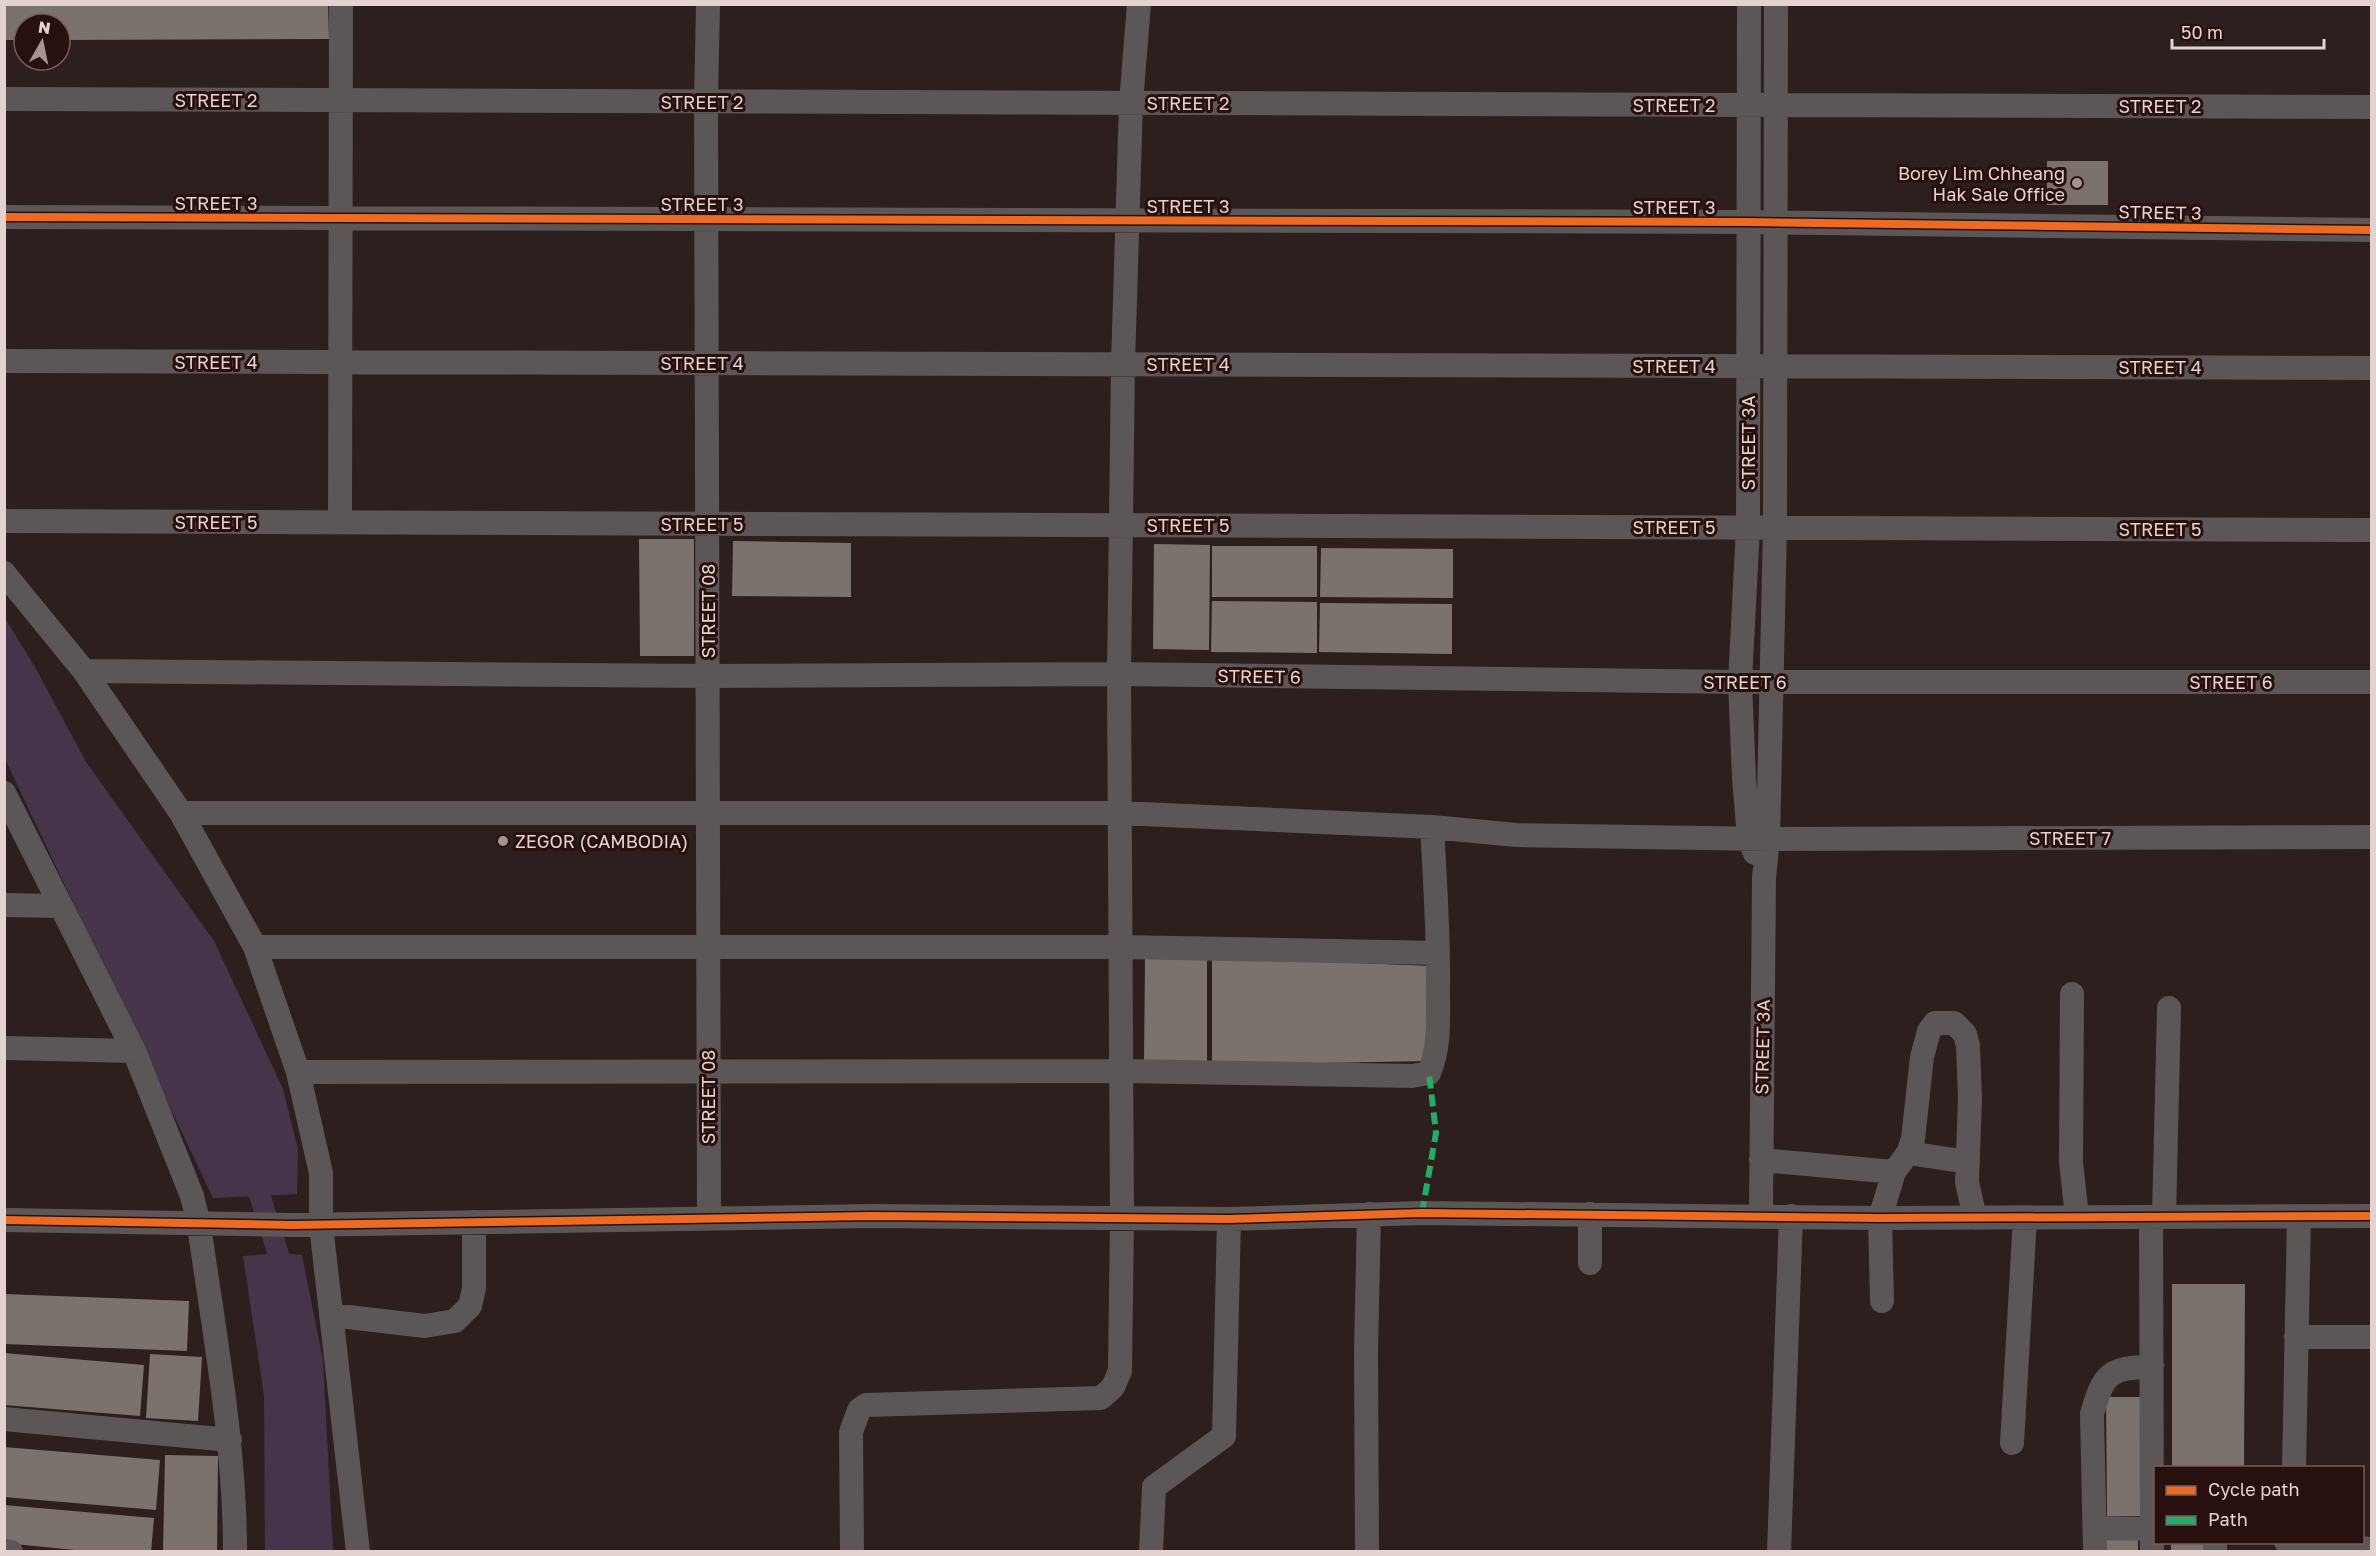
<svg xmlns="http://www.w3.org/2000/svg" width="2376" height="1556" font-family="'Golos Text',sans-serif">
  <style>
    .water { fill: #46354a }
    .lines { fill: none; stroke-linecap: round; stroke-linejoin: round }
    .canal { stroke: #46354a; stroke-width: 21 }
    .building { fill: #7c726d }
    .minor { stroke: #5c5657; stroke-width: 24 }
    .quiet { stroke: #26ab63; stroke-width: 6; stroke-dasharray: 12 6; stroke-linecap: butt }
    .cycleway-casing { stroke: #28100e; stroke-width: 11 }
    .cycleway { stroke: #ed6a23; stroke-width: 8 }
    .poi-dot { fill: #a49391; stroke: #28100e; stroke-width: 2 }
    .labels { text-anchor: middle; dominant-baseline: central; stroke-width: 6; stroke-linejoin: round; paint-order: stroke }
    .street-label { font-size: 18px; fill: #e4d2d0; stroke: #28100e }
    .poi-label { font-size: 18px; fill: #e4d2d0; stroke: #28100e; text-anchor: end }
  </style>
  <rect width="100%" height="100%" fill="#2c1f1d"/>
  <!-- water -->
  <path class="water" d="M4 617 35 667 86 762 214 941 283 1089 298 1149 297 1194 213 1198 5 759Z
    M278 1253 302 1255 323 1360 333 1551H265L264 1396 243 1256Z"/>
  <g class="lines">
    <!-- canal -->
    <path class="canal" d="M247 1172 260 1196 278 1253 279 1282"/>
  </g>
  <!-- building -->
  <path class="building" d="M4 4H328L329 39 60 40V24H24V40H4Z
    M2047 161H2108V205H2047Z
    M639 539H694V656H640Z
    M733 541 851 543V597L732 596Z
    M1154 544 1210 545 1209 650 1153 649Z
    M1212 546H1317V597H1212Z
    M1321 548 1453 549V598L1320 597Z
    M1212 601 1317 602V653L1211 652Z
    M1320 603 1452 604V654L1319 652Z
    M1212 957 1431 966 1427 1061 1212 1065Z
    M1145 958 1207 959V1064L1144 1063Z
    M2172 1284H2245L2244 1468H2172Z
    M4 1294 189 1301 187 1351 4 1344Z
    M4 1353 144 1365 140 1416 4 1405Z
    M150 1354 202 1357 198 1421 146 1418Z
    M2106 1397H2140V1516H2107Z
    M4 1447 160 1460 156 1510 4 1497Z
    M165 1455 218 1456 217 1552H163Z
    M4 1505 154 1518 151 1552H95L4 1543Z
    M2105 1538H2138V1552H2105Z
    M2171 1542H2205V1552H2171Z"/>
  <g class="lines">
    <!-- minor -->
    <path class="minor" d="M708 4 706 102 709 1217
      M1749 4 1748 527 1740 682 1744 778 1749 838 1755 853
      M4 99 2372 107
      M4 217 1748 222 2372 230
      M4 361 2372 368
      M4 521 2372 530
      M340 522 341 4
      M4 573 84 671 181 813 255 947 298 1072 321 1173V1225L358 1552
      M84 671 708 676 1119 674 1740 682H2372
      M4 793 134 1051 192 1196 199 1225C214 1333 235 1442 235 1552
      M181 813H1119L1432 827 1516 835 1768 839 2372 837
      M4 905 61 906
      M255 947H1120L1438 953
      M2072 994 2071 1162 2077 1217
      M4 1048 134 1051
      M298 1072 1121 1071 1412 1076 1429 1073C1440 1047 1438 1020 1438 992 1439 937 1435 882 1432 827
      M1908 1153 1968 1162
      M1761 1160 1894 1172
      M1590 1214V1263
      M1761 1215 1764 878 1768 839 1775 528 1776 4
      M2151 1217 2152 1552
      M2164 1217 2169 1008
      M4 1220 293 1225 872 1216 1229 1219 1422 1213 1880 1218 2372 1216
      M1882 1301 1880 1218 1894 1172 1908 1153 1913 1139 1922 1057 1929 1031 1935 1023H1954L1965 1034 1968 1046 1970 1098 1967 1182 1975 1218
      M331 1315 425 1326 455 1321 470 1306 474 1288V1222
      M2296 1337H2372
      M4 1419 230 1440
      M2012 1443 2025 1218
      M2294 1468 2299 1217
      M2095 1528 2156 1529
      M2215 1542V1552
      M2286 1542 2372 1549
      M4 1551 11 1552
      M852 1552 851 1432 859 1410 866 1405 1101 1398 1113 1387 1120 1371 1122 1219 1119 674 1123 364 1131 103 1139 4
      M1151 1552 1154 1487 1224 1436 1229 1219
      M1367 1552 1366 1351 1369 1214
      M1779 1552 1791 1216
      M2095 1552 2092 1414C2104 1372 2109 1369 2152 1366"/>
    <!-- quiet -->
    <path class="quiet" d="M1422 1213 1436 1133 1429 1073"/>
    <defs>
      <path id="cycleway" d="M4 217 1748 222 2372 230
        M4 1220 293 1225 872 1216 1229 1219 1422 1213 1880 1218 2372 1216"/>
    </defs>
    <!-- cycleway casing -->
    <use href="#cycleway" class="cycleway-casing"/>
    <!-- cycleway -->
    <use href="#cycleway" class="cycleway"/>
  </g>
  <!-- markers -->
  <g class="poi-dot">
    <circle cx="2077" cy="183" r="6"/>
    <circle cx="503" cy="841" r="6"/>
  </g>
  <g class="labels">
    <!-- street labels -->
    <g class="street-label">
      <text x="216" y="100">STREET 2</text>
      <text x="702" y="102">STREET 2</text>
      <text x="1188" y="103">STREET 2</text>
      <text x="1674" y="105">STREET 2</text>
      <text x="2160" y="106">STREET 2</text>
      <text x="216" y="203">STREET 3</text>
      <text x="702" y="204">STREET 3</text>
      <text x="1188" y="206">STREET 3</text>
      <text x="1674" y="207">STREET 3</text>
      <text transform="translate(2160 212) rotate(1)">STREET 3</text>
      <text x="216" y="362">STREET 4</text>
      <text x="702" y="363">STREET 4</text>
      <text x="1188" y="364">STREET 4</text>
      <text x="1674" y="366">STREET 4</text>
      <text x="2160" y="367">STREET 4</text>
      <text transform="translate(1748 443) rotate(-90)">STREET 3A</text>
      <text x="216" y="522">STREET 5</text>
      <text x="702" y="524">STREET 5</text>
      <text x="1188" y="525">STREET 5</text>
      <text x="1674" y="527">STREET 5</text>
      <text x="2160" y="529">STREET 5</text>
      <text transform="translate(708 611) rotate(-90)">STREET 08</text>
      <text transform="translate(1259 676) rotate(1)">STREET 6</text>
      <text x="1745" y="682">STREET 6</text>
      <text x="2231" y="682">STREET 6</text>
      <text x="2070" y="838">STREET 7</text>
      <text transform="translate(1762 1047) rotate(-89)">STREET 3A</text>
      <text transform="translate(708 1097) rotate(-90)">STREET 08</text>
    </g>
    <!-- poi labels -->
    <g class="poi-label">
      <text x="2065" y="173">Borey Lim Chheang<tspan x="2065" dy="21">Hak Sale Office</tspan></text>
      <text x="515" y="841" text-anchor="start">ZEGOR (CAMBODIA)</text>
    </g>
  </g>
  <!-- border -->
  <rect width="2376" height="1556" fill="none" stroke="#e4d2d0" stroke-width="12"/>
  <!-- legend -->
  <rect x="2154" y="1466" width="210" height="78" fill="#28100e" stroke="#735e5c" stroke-width="1.5"/>
  <rect x="2166" y="1486" width="30" height="9" fill="#ed6a23" stroke="#735e5c" stroke-width="1.5"/>
  <text x="2208" y="1496" font-size="18" fill="#e4d2d0">Cycle path</text>
  <rect x="2166" y="1516" width="30" height="9" fill="#26ab63" stroke="#735e5c" stroke-width="1.5"/>
  <text x="2208" y="1526" font-size="18" fill="#e4d2d0">Path</text>
  <!-- north arrow -->
  <g transform="translate(42 42) rotate(9)"><circle r="28" fill="#28100e" stroke="#735e5c" stroke-width="1.5"/>
  <path d="M0-4.5L10 22L0 15L-10 22Z" fill="#a49391"/>
  <text y="-9" font-size="16" font-weight="bold" text-anchor="middle" fill="#e4d2d0">N</text>
  </g>
  <!-- scale -->
  <path d="M2172 39v9h152v-9" fill="none" stroke="#e4d2d0" stroke-width="3"/>
  <text x="2181" y="39" font-size="18" fill="#e4d2d0" stroke="#28100e" stroke-width="4.5" paint-order="stroke">50 m</text>
</svg>
